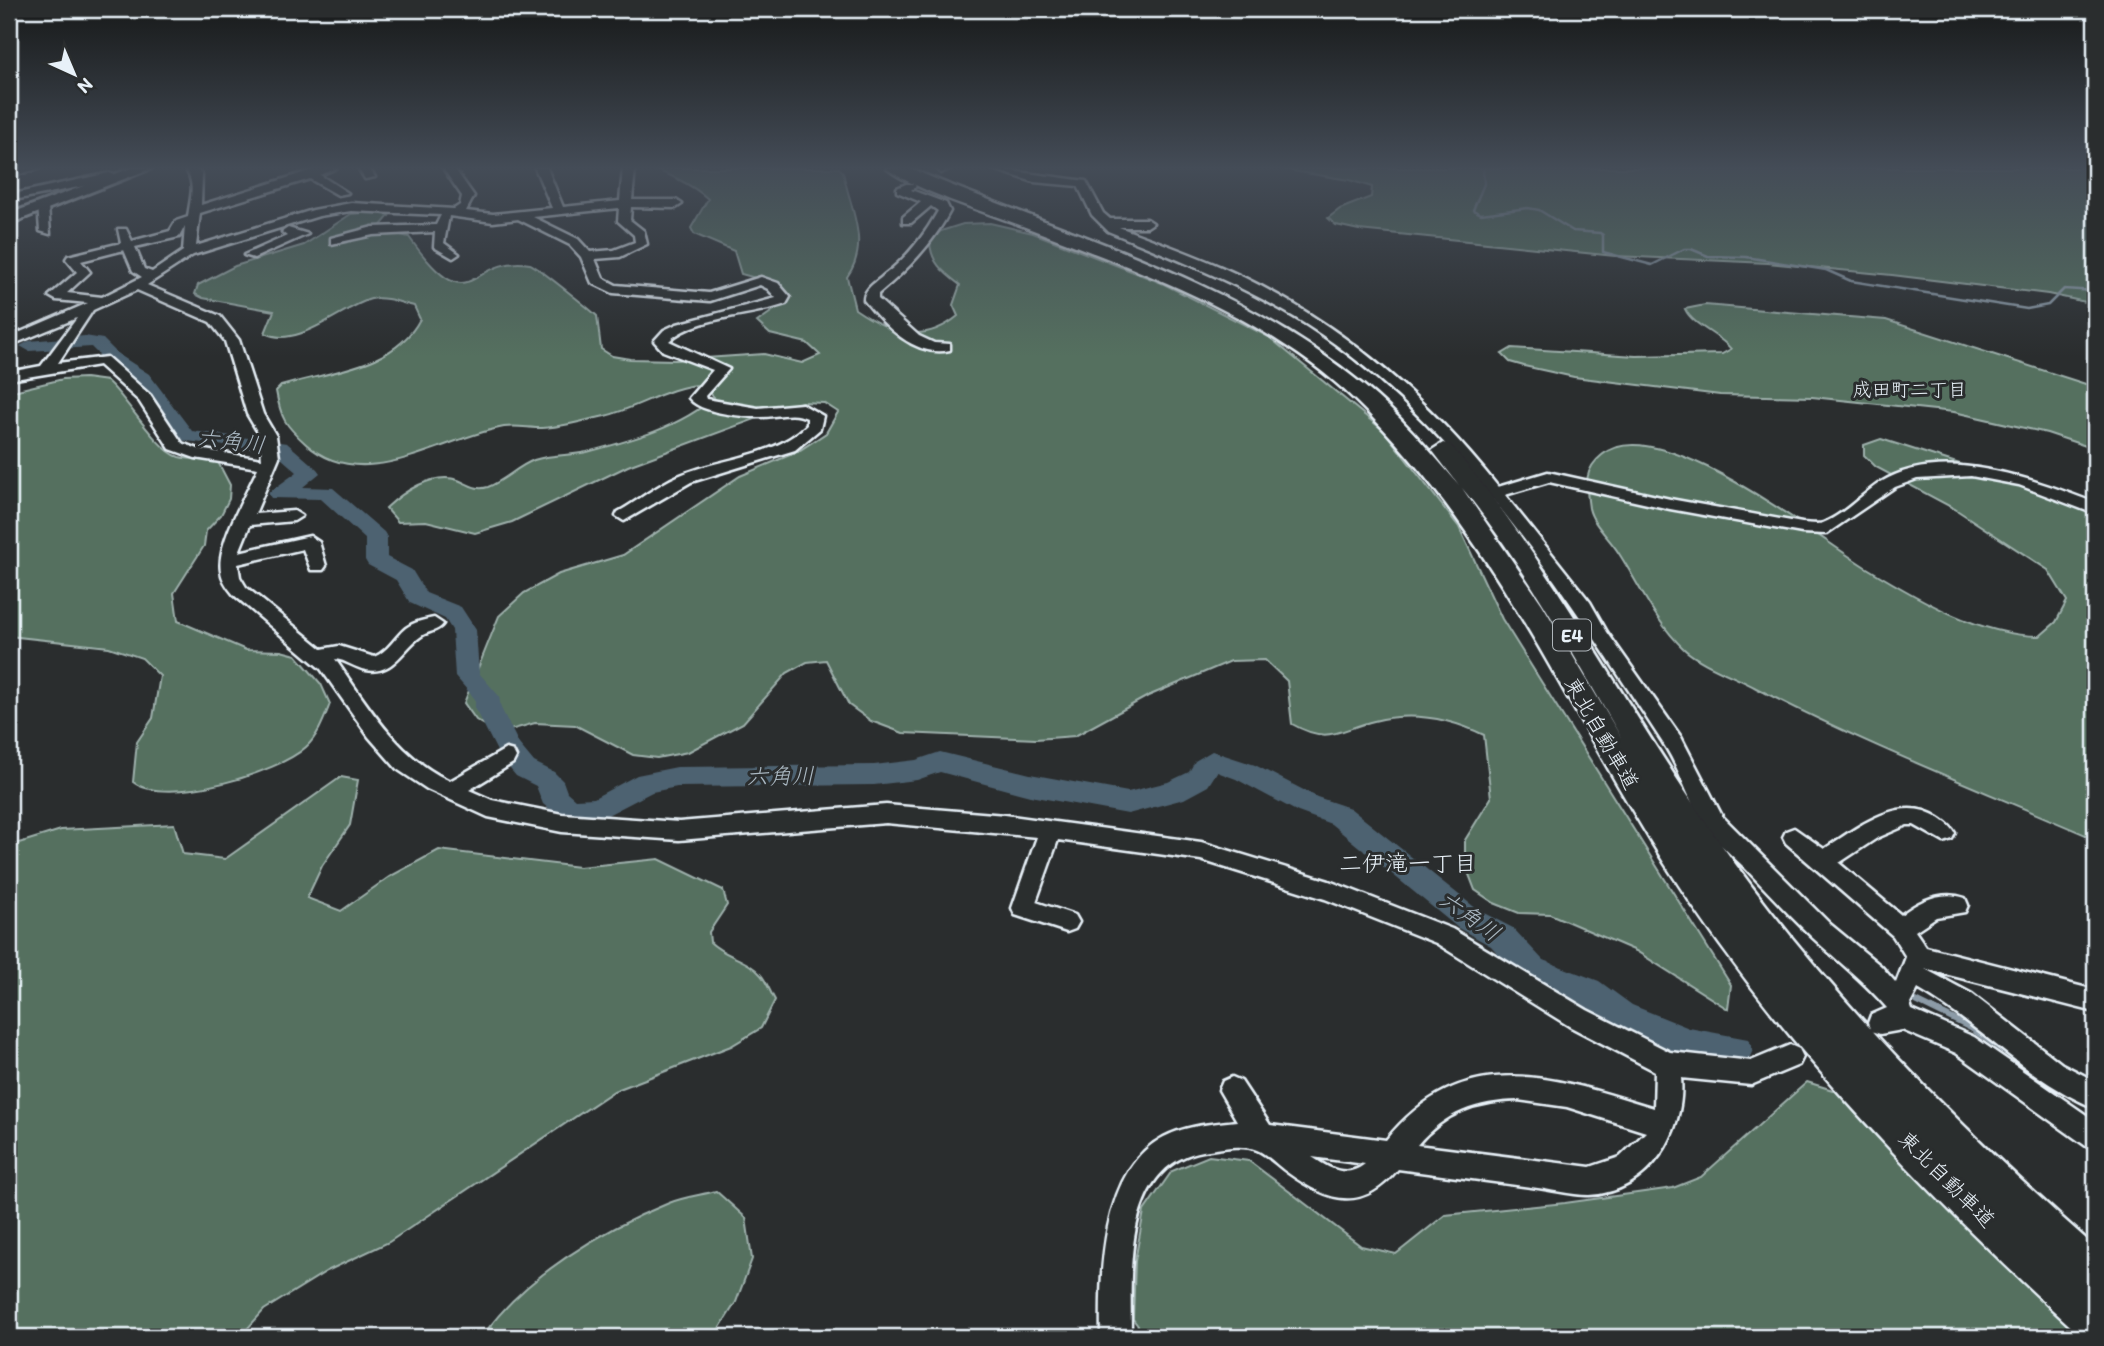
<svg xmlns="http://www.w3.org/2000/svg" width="2104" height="1346" font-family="Itim,'Klee One',sans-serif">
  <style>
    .green { fill: #54705f; stroke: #9eb0ac; stroke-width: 2 }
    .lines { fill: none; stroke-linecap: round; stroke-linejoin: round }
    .stream-far1 { stroke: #8c9ba7; stroke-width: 2.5 }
    .stream { stroke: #8c9ba7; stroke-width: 6 }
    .river { fill: #4e6271; fill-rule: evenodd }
    .minor-tunnel { stroke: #464a4c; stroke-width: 13; stroke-dasharray: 13 6; stroke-linecap: butt }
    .minor-casing { stroke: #e8f1f8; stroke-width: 5 }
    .major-casing { stroke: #e8f1f8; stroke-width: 6 }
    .highway-casing { stroke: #e8f1f8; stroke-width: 5 }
    .minor { fill: #2a2d2e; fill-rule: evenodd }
    .major { fill: #2a2d2e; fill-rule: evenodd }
    .highway { fill: #2a2d2e; fill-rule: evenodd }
    .labels { text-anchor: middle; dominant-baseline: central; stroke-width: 6; stroke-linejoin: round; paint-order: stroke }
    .far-neighbourhood-label { font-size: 19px; fill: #e8f1f8; stroke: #2a2d2e }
    .shield { fill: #2a2d2e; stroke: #afb6bb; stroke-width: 2 }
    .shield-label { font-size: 19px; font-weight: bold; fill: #e8f1f8 }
    .street-label { font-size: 21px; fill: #e8f1f8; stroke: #2a2d2e }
    .water-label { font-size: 23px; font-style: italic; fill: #aab8c2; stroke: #2a2d2e }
    .neighbourhood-label { font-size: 23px; fill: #e8f1f8; stroke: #2a2d2e }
  </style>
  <rect width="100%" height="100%" fill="#2a2d2e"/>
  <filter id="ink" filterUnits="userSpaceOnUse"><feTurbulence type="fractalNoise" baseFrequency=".0143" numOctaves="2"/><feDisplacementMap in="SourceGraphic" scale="14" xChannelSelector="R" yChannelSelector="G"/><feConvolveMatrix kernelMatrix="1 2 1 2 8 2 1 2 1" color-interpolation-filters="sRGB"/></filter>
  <g filter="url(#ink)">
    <!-- green -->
    <path class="green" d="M647 168H839L843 172C850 208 871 244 847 277L855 309C890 333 923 345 958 316L953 305 960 285C943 272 930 262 930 240L941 231 963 224 990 223 1033 233 1162 283 1269 337 1384 431 1459 527 1502 619 1731 985 1728 1009 1636 951 1550 914 1519 913 1494 903 1475 890 1465 864V840L1491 798 1484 735C1449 718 1413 711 1374 721 1338 730 1329 745 1292 724L1287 681 1265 660 1231 661 1148 696 1075 736 1036 739 903 733 871 721 849 705 826 660 807 662 787 673 743 723 688 752 657 758 633 755 575 725 535 723 499 733 476 720 464 703 499 616 524 593 559 574 623 555 740 476 797 452 826 433 838 412 824 403 801 402 628 466 512 522 475 533 426 521 398 522 386 508C402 493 433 471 458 480 468 484 476 491 488 487 504 481 518 466 534 460 551 454 570 456 587 452 629 441 682 427 714 397L701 385C672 385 635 409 605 416 585 420 562 427 542 428 529 428 516 425 504 427 443 437 364 496 306 444 285 425 281 419 276 391L281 386C328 371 394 369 420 319L414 306C401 303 385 296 371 299 342 307 297 350 265 333L274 311 203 298 195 294 198 285 235 266 304 245 351 214 375 212 389 216 377 230 409 237C474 328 467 254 530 264 535 265 590 309 597 316L601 349 612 356 630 359 676 360 764 354 802 363 820 355 807 343 770 334 757 322 781 305 787 294 781 285 741 274 734 251 694 234 691 228 708 199C693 185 666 172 647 168Z
      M1274 168H2095V304L2048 294 1892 275 1768 263 1615 256 1359 230 1336 225 1328 218 1340 209 1371 197 1372 187 1349 180Z
      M1705 305 1886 320 2095 387V449L2047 433 1954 412 1812 397 1720 395 1574 377 1524 366 1510 362 1502 354 1512 348 1636 356 1722 354 1731 349C1719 334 1693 326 1685 309Z
      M85 378 107 381C127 398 156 450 179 457 192 460 205 458 218 462L230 485 229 499 221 515 206 531 204 546 174 593 178 621 246 650 281 651 296 655 321 684 330 704C324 719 318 736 306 747 278 773 165 807 133 782L137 742 153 718 160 676 142 658 109 647 9 636V392L63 379Z
      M1881 439 2095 507V839C1982 790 1866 745 1756 688 1736 677 1700 664 1684 649 1655 622 1639 584 1618 552 1609 538 1592 523 1589 508 1586 486 1583 470 1602 455 1657 408 1819 539 1867 568 1918 599 1980 636 2040 636L2056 622 2067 601 2048 570 1955 509 1876 467 1864 455V445Z
      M341 777 358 780 350 825 322 866 307 898 341 911 389 877 439 850 579 867 659 859 723 890 727 905 709 932 710 942C725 957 748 959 761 975 767 982 770 992 775 1000L761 1028 731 1046 614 1091 389 1242 327 1271 264 1310 240 1337H12L9 1333V846L61 830 174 824 183 854 225 859Z
      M1807 1082 1839 1092 1958 1218 2089 1337H1146L1133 1319 1135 1261 1144 1211 1172 1171 1209 1156 1249 1161 1361 1246 1396 1254 1445 1215 1565 1203 1673 1188 1701 1177Z
      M716 1191 746 1218 752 1259 736 1302 714 1337H482C523 1277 602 1230 669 1203 683 1197 701 1195 716 1191Z"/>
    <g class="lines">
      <!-- stream-far1 -->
      <path class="stream-far1" d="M1483 168 1484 184 1473 210 1481 214 1528 208 1539 210 1573 231 1600 233 1603 235V252L1652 265 1684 249H1691L1708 256 1746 257 1826 270 1851 281 2027 309 2048 305 2064 289 2095 291"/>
      <!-- stream -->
      <path class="stream" d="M1916 1001 1971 1028 2057 1088"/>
      <!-- river -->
      <path class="river" d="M85 336 103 339 118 354 149 374 192 431 287 443 317 469 320 473 303 487 333 488 384 532 387 537V557L412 570 426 593 461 607 476 630 479 673 499 696 501 708 519 744 534 762 554 772 563 781 567 792 575 799 594 798 637 775 677 767 874 765 916 760 940 752 1030 774 1128 792 1168 782 1189 772 1195 761 1212 751 1255 765 1317 797 1350 808 1478 910 1513 928 1543 960 1599 981 1632 1005 1689 1028 1748 1039 1753 1050 1748 1061 1737 1065 1686 1058 1612 1027 1577 1001 1521 980 1491 946 1458 928 1331 824 1298 812 1236 779 1217 772 1208 786 1184 799 1128 814 1030 796 940 772 917 780 874 785 677 787 652 792 598 820 570 821 560 818 543 804 536 786 516 776 500 757 475 708V699L455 676 452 630 445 619 410 603 396 580 368 565 365 560V539L321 499 271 498 268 493 297 472 274 452 179 440 135 382 106 362 91 347 29 351 20 346 29 341Z"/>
      <!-- minor-tunnel -->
      <path class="minor-tunnel" d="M910 186 941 170"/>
      <defs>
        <path id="minor" d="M19 168H40L9 177V171Z
          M184 168H196L202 174 201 205 319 168H337L320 175 348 193 338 195 310 179 200 213 196 246 313 210 351 203 454 209 460 205 462 196 443 168H454L474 196 466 211 493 214 552 208 535 168H547L563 207 620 201 623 168H635L632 200H676L682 204 676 208 631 207 630 220 644 231 647 244 620 257 595 259 603 278 616 285 709 293 761 277 778 283 790 297 786 304C753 316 693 317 669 341L729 369 705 396 706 399 758 408 802 404 823 416 820 429 795 450 691 482 624 521 616 516 618 512C638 501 657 485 678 476 721 457 772 459 807 425V418C792 410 774 418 758 417 739 416 700 413 689 398L713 370 663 351 654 341 664 330 677 324 776 298 768 289 760 285 710 301 613 293 592 283 581 257 570 245 518 219 493 222 449 216 444 243 459 254 453 258 434 247 435 232 373 235 331 244V238L373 227 436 225 441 215 351 211 319 216 193 255 147 285 220 316 239 340 263 414 276 436 279 457 255 514 294 511 302 516 294 521 250 525 239 552 310 536 319 542 326 566 323 570H311L303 549 238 564 240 577 246 587 322 649 339 646 374 657C389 651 394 638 406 628 414 622 424 620 434 618L443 624C438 632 427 631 420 637 402 650 393 675 366 670 355 668 346 660 335 659 367 704 397 757 450 781L506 749 513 751 516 757 513 763 469 790 492 800 562 814 679 822 886 805 1005 815 1201 842 1329 881 1452 929 1587 1010 1670 1052 1751 1061 1790 1045 1799 1049 1803 1057 1799 1065 1751 1085 1681 1078C1686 1132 1649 1193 1589 1195 1571 1195 1549 1189 1531 1187 1487 1181 1442 1175 1398 1169 1361 1213 1329 1202 1287 1172 1278 1166 1267 1154 1257 1150 1243 1144 1223 1148 1209 1150 1121 1161 1131 1272 1131 1337H1101C1100 1276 1100 1170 1164 1137 1187 1125 1212 1124 1237 1121L1219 1090 1223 1081 1232 1077 1241 1081 1270 1125 1386 1140C1464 1044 1553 1077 1654 1108L1655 1071 1569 1026 1436 943 1325 899 1201 860 1058 840 1036 902 1075 915 1079 922 1075 929 1067 932 1015 915 1012 908 1037 837 886 823 679 840 562 832 488 817 427 789 397 769 369 737 321 669 234 595C228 588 222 580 221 571 216 545 247 493 258 468L195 458 170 449 139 401 99 365 9 380V372L41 366 77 318 9 346V337L88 303 56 300 49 296 77 272 66 259 68 256 121 243 118 229H126L132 241 170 231 176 221 188 217C190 199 197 182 184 168ZM619 208 618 221 634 235 635 242 614 250 590 252 578 239 533 217ZM185 226 183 251 152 272 144 269 135 247 179 237ZM124 250 133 271 142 277 102 297 67 293 90 272 81 261ZM137 290 210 322 225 341 247 414 260 436 262 459 198 449 182 443 150 395 107 357 58 363 93 310ZM1518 1100 1567 1107 1646 1132 1620 1157 1590 1167 1417 1145C1445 1112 1477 1101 1518 1100ZM1312 1157 1365 1164C1346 1179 1330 1169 1312 1157Z
          M358 168H369L375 177 365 179Z
          M937 168H951L941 173Z
          M990 168 1086 181 1103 213 1110 219H1147L1153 223 1147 227H1119C1160 243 1204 258 1243 277 1344 326 1429 400 1498 487L1548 472 1670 499 1802 523C1808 523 1818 525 1823 523 1844 515 1862 494 1881 482 1943 444 2035 480 2095 503V514L2019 485 1971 476 1917 479 1895 487 1826 534 1802 533 1670 509 1549 482 1505 495 1590 602 1607 632 1681 737 1722 816 1830 924 1881 966 1896 983 1906 957 1893 936 1786 843 1783 837 1786 831 1794 828 1824 849C1857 828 1900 792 1939 818 1946 823 1951 826 1955 833L1952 839 1944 842 1914 825H1907L1877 838 1839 863 1901 915C1919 901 1942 890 1965 898L1968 905 1965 912 1936 917 1915 931 1926 947 2095 990V1012L1925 969 1972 994 2062 1064 2095 1081V1108C2028 1081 1980 1024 1918 989L1910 1004 1912 1010 1974 1037 2095 1121V1150L2086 1146 1956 1053 1902 1030 1880 1034 1871 1031 1868 1023 1871 1015 1887 1008C1864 981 1838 961 1813 938 1790 916 1768 892 1746 869 1733 856 1717 843 1707 828 1688 803 1681 769 1663 743 1567 596 1457 420 1307 325 1244 285 1176 259 1108 231L1092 215 1078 186 1034 182Z
          M109 173 124 178 9 201V195Z
          M906 184H914L916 186 911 190 946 203 950 211C932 245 907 270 878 294V299L919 336 934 343 950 344V350C915 358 884 325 864 300 864 288 876 283 884 275 907 258 924 236 938 211L931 206 911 223H903V217L921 202 897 192V188Z
          M38 203 48 206 50 234 40 231Z
          M288 228 308 234 254 258 244 255 287 236 282 232Z"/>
        <path id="major" d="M131 168H152L9 224V214Z"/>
        <path id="highway" d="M886 168H909C1063 233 1232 277 1363 385 1399 414 1429 450 1459 485L1432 450 1443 443 1451 445C1554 568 1626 709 1718 840 1825 992 1956 1125 2095 1247V1337L2080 1335C1926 1193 1778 1042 1665 864 1563 703 1495 535 1355 400 1264 313 1135 269 1020 225 985 212 914 190 886 168ZM1462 488C1525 565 1573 654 1622 739L1542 604Z"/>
      </defs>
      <!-- minor casing -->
      <use href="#minor" class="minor-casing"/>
      <!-- major casing -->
      <use href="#major" class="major-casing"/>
      <!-- highway casing -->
      <use href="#highway" class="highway-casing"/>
      <!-- minor -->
      <use href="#minor" class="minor"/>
      <!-- major -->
      <use href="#major" class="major"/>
      <!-- highway -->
      <use href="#highway" class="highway"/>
    </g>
  </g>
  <!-- sky -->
  <linearGradient id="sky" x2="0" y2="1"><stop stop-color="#171919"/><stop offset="0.47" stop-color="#444c57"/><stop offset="1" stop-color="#444c57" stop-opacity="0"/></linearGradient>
  <rect width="2104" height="357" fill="url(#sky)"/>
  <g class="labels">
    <!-- far-neighbourhood labels -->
    <g class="far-neighbourhood-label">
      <text x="1910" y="389">成田町二丁目</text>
    </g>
    <!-- shield labels -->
    <rect class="shield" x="1553" y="619.5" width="38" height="31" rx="5"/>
    <g class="shield-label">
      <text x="1572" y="635">E4</text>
    </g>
    <!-- street labels -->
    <g class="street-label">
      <text transform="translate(1602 733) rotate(60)">東北自動車道</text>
      <text transform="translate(1947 1179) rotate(45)">東北自動車道</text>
    </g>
    <!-- water labels -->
    <g class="water-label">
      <text transform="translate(231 441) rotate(7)">六角川</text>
      <text transform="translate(780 776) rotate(-1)">六角川</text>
      <text transform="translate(1470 916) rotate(35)">六角川</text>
    </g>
    <!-- neighbourhood labels -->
    <g class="neighbourhood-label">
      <text x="1408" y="863">二伊滝一丁目</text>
    </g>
  </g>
  <!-- margin -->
  <rect width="2104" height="1346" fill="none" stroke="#2a2d2e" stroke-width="35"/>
  <rect x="18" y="18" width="2069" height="1311" fill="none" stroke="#e8f1f8" stroke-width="2.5" filter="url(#ink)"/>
  <!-- north arrow -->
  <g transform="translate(74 74) rotate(136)" stroke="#2a2d2e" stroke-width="5" paint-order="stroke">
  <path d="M0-5L12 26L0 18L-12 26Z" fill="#e8f1f8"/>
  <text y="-10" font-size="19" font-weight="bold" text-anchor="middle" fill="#e8f1f8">N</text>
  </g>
</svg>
